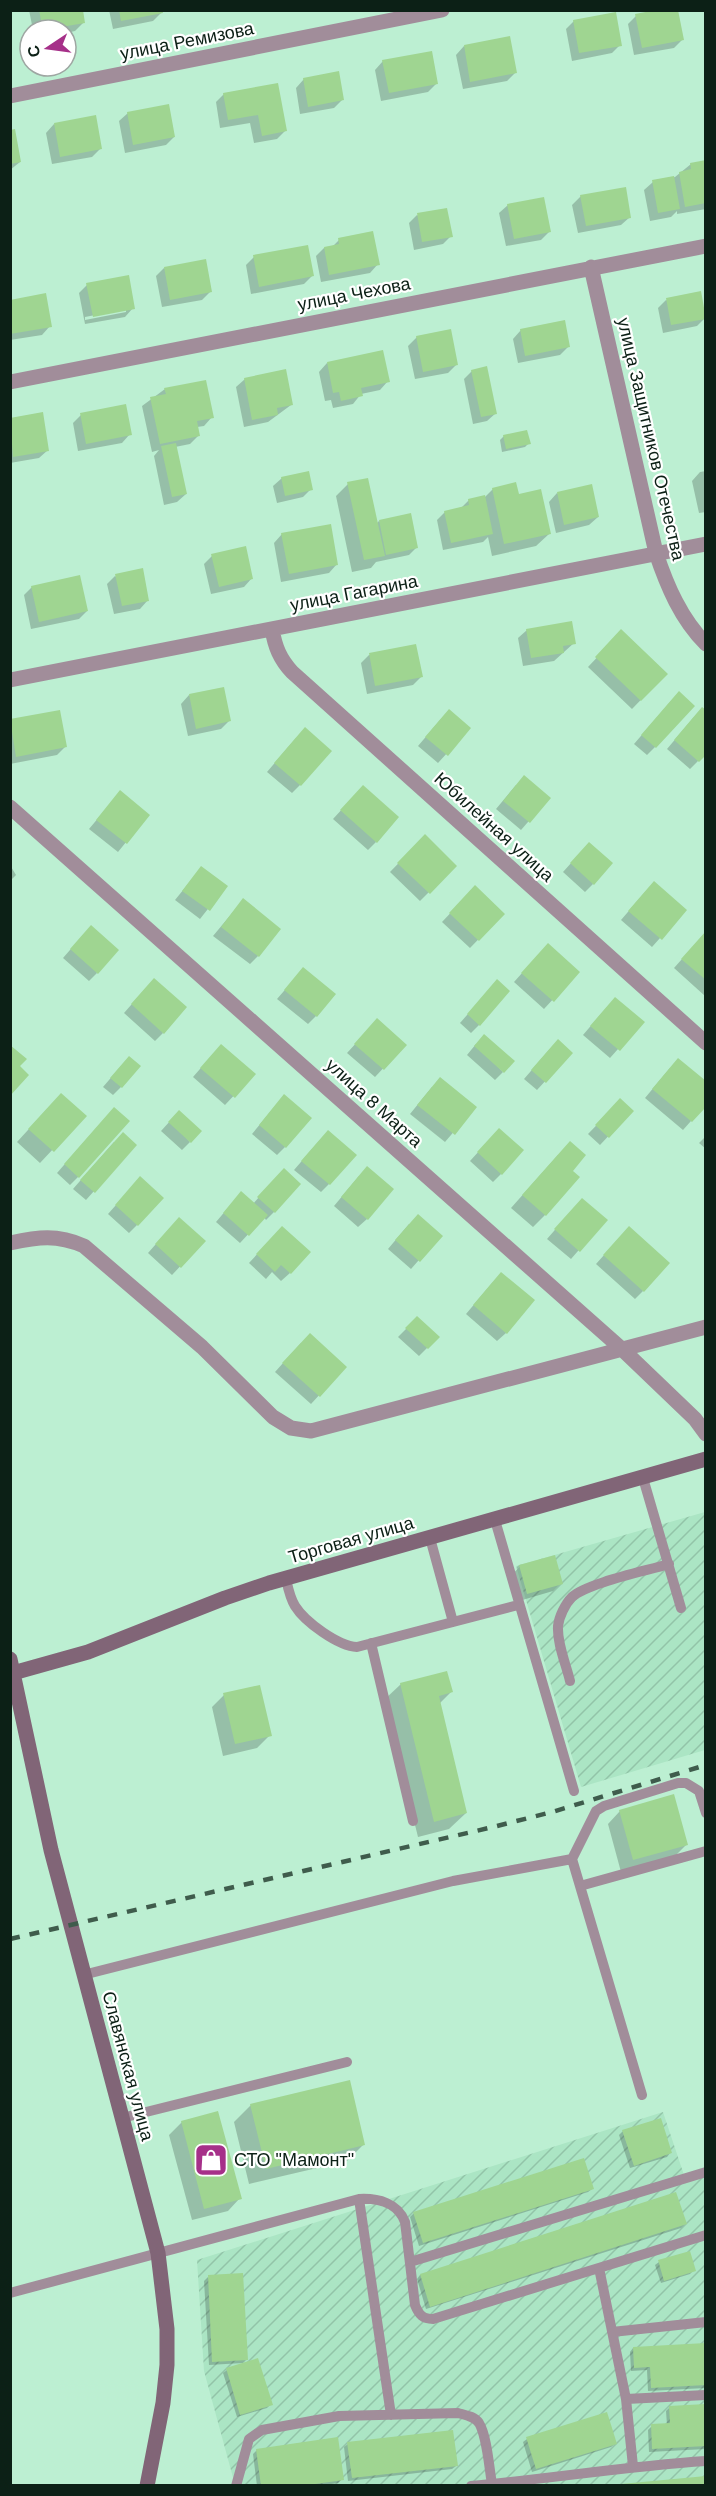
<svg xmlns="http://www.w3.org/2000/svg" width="716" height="2496" font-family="Arial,sans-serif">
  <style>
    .industrial { fill: url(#industrial-furrows) }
    .shadow { fill: #0003; fill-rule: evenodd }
    .building { fill: #9fd591 }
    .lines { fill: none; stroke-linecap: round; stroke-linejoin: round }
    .lane { stroke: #a18d9a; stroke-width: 10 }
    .street { stroke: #a18d9a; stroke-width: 15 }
    .secondary { stroke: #816577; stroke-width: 15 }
    .rail { stroke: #3f5c4c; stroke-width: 4.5; stroke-dasharray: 10 10; stroke-linecap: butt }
    .labels { text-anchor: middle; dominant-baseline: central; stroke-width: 4.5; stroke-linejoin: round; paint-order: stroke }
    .street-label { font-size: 18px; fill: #0c2016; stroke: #fff }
    .poi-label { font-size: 18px; fill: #0c2016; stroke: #fff; text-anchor: start }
  </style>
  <defs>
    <pattern id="industrial-furrows" width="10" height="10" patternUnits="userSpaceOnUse" patternTransform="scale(1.5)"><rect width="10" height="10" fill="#abe5c4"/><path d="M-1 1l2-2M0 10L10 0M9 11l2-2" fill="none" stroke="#92c4a8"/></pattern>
  </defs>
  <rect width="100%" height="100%" fill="#bcefd2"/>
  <!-- industrial -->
  <path class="industrial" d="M705 1512V1750L581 1787 516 1566Z
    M663 2112 684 2175 705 2169V2485H235L204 2371 197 2260Z"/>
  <!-- shadow -->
  <path class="shadow" d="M29 10H81L83 23 75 31 66 33V30H33Z
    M109 10H161V13L153 21 113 29Z
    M636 16 682 40 674 48 634 55 628 24Z
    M574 21 620 45 612 53 572 61 566 29Z
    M464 46 515 73 507 81 463 89 456 55Z
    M383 61 436 84 428 92 381 101 375 70Z
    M304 79 343 99 334 108 300 114 296 88Z
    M224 94 285 131 277 139 254 143 250 123 220 128 216 102Z
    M128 113 174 137 166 145 125 153 119 121Z
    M54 124 101 148 92 157 52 164 46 133Z
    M10 131 20 162 10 170Z
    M706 161V209L677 214V211L671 217 650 221 644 190 653 182 675 177 691 164Z
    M581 196 630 217 621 225 578 233 572 205Z
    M508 205 549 232 541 240 506 246 499 213Z
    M417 215 451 236 443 244 414 250 409 223Z
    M339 240 378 264 370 273 321 282 316 256 324 248 332 247Z
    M254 257 312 276 304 284 251 294 246 265Z
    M164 268 210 292 202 300 162 307 156 276Z
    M87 285 133 308 125 317 85 324 79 293ZM126 309V312L85 320V317Z
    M666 300 705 318 697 326 663 333 658 308Z
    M10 301 50 326 42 335 10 340Z
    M521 330 568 347 560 355 518 363 513 339Z
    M417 337 457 364 448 373 415 379 408 346Z
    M327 363 388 381 380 390 361 394 353 404 333 408 331 400 325 401 319 372Z
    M472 371 496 413 487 421 473 424 464 379Z
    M245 379 291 405 268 422 244 427 236 387Z
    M165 389 212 417 204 426 197 427 199 435 190 444 175 447 186 494 177 502 164 505 154 456 159 450 152 452 142 406Z
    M81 415 130 434 122 443 78 451 73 423Z
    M10 419 48 450 39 458 10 463Z
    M504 436 529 443 525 447 502 452 500 440Z
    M706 471V512L699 513 692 481 700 472Z
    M282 478 311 489 303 497 277 503 273 486Z
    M348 484 376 524 379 521 417 547 409 555 376 562 371 568 352 572 336 496Z
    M493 489 518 496 549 534 536 546 492 556 488 537 483 542 443 550 437 520 445 512 460 509 469 500 485 497Z
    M557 493 598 517 589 525 556 533 549 502Z
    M282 534 337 564 329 573 281 582 274 543Z
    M212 556 252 578 244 587 211 594 204 564Z
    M115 576 148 600 140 609 114 614 107 584Z
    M32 587 87 611 79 619 31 629 24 595Z
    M527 630 574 643 554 661 523 666 518 638Z
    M621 632 666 674 632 709 588 667Z
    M415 646 421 677 413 685 367 694 361 663 369 655Z
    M189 695 229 721 221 729 188 736 181 704Z
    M671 701 655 747 647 755 634 744Z
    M694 717 698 761 690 769 667 749Z
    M441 719 469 729 438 763 418 746Z
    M10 721 65 747 57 755 10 764Z
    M296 738 300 785 292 793 267 772Z
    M516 785 549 798 521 830 496 809Z
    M120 792 148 815 118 852 89 829Z
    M355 795 376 842 368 850 333 819Z
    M425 836 455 866 420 901 390 872Z
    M581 852 593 884 585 892 563 872Z
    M10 865 16 875 10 881Z
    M201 868 226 886 200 919 175 900Z
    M475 887 503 914 470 948 442 922Z
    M646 891 685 910 652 947 621 920Z
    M243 900 258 956 250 964 213 936Z
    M706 932 705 996 674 968Z
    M83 935 97 973 89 981 63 958Z
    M540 953 578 972 544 1009 514 982Z
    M303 969 316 1016 308 1024 277 999Z
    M146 988 163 1033 155 1041 124 1013Z
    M489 990 479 1025 471 1033 460 1023Z
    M607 1007 642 1022 610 1058 583 1035Z
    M369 1029 405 1045 375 1077 347 1053Z
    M476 1044 503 1072 495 1080 467 1055Z
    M550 1049 571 1053 537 1090 524 1079Z
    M213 1054 254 1074 225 1105 193 1077Z
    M121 1066V1087L113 1095 103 1087Z
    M670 1068 691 1121 683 1130 645 1098Z
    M432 1087 475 1107 445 1142 410 1114Z
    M621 1100 632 1111 600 1145 588 1134Z
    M276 1105 285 1147 277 1155 252 1134Z
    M49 1107 84 1116 40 1163 17 1142Z
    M106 1117 78 1177 70 1185 57 1173Z
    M171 1120 190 1142 182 1150 161 1131Z
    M706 1136V1149L699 1143Z
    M491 1138 501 1174 493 1182 470 1161Z
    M320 1140 329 1184 321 1192 294 1170Z
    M114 1142 135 1145 86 1200 73 1189Z
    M558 1155 571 1171 545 1215 533 1227 511 1208Z
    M359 1176 367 1219 358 1227 334 1206Z
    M276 1178 274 1212 266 1220 264 1217 240 1243 216 1222 233 1202 253 1204Z
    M132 1187 137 1225 129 1233 108 1214Z
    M574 1208 605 1220 571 1259 547 1239Z
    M409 1224 440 1236 411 1269 388 1249Z
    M171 1227 204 1241 172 1275 148 1253Z
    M274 1236 290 1273 281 1281 272 1272 266 1279 249 1263Z
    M621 1236 643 1291 635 1299 596 1264Z
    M493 1282 506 1333 497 1341 466 1314Z
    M417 1318 438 1337 419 1356 398 1337Z
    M301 1343 345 1367 311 1404 275 1372Z
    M520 1566 561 1583 553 1591 519 1601 512 1575Z
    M401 1684 451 1692 439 1704 466 1813 449 1829 418 1837 384 1700Z
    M224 1695 270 1735 257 1748 223 1756 212 1707Z
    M620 1811 686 1845 674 1857 621 1872 608 1824Z
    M251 2105 364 2144 347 2161 249 2184 234 2122Z
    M182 2122 240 2198 228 2211 192 2220 169 2135Z
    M623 2131 670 2153 667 2157 630 2168 619 2135Z
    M592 2189 588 2192 419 2246 410 2217 414 2213Z
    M685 2224 681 2228 426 2309 417 2279 420 2275Z
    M659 2262 694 2270 690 2274 661 2283 655 2265Z
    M208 2277 246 2360 243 2363 209 2365 204 2281Z
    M706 2345V2388L648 2391 647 2370 631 2371 630 2352 633 2348Z
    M227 2370 271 2404 267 2408 237 2417 223 2373Z
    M706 2405V2449L649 2452 648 2430 652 2426 667 2425 666 2411 670 2407Z
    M527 2439 615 2444 611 2447 532 2472 523 2442Z
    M348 2444 456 2466 452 2469 348 2481 344 2447Z
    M257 2450 342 2479 338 2483 319 2486H257L253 2454Z"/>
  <!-- building -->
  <path class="building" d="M39 10H83L85 23 43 30Z
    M119 10H162L163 13 121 21Z
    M656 10H678L684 40 642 48 635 14Z
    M616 12 622 46 579 53 573 20Z
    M510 36 517 73 470 82 464 45Z
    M432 51 438 84 389 93 382 60Z
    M339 71 344 100 308 107 303 78Z
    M278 83 287 131 262 136 258 115 228 120 223 93Z
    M169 104 175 137 133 145 127 112Z
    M96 115 102 149 60 157 54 123Z
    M15 129 21 162 10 164V130Z
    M706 160V203L685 207 679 172 691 169 690 163Z
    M674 176 680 209 658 213 652 180Z
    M626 187 631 218 586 226 580 195Z
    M544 197 551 232 514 239 507 204Z
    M447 208 453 237 422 242 417 213Z
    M373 231 380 265 329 275 324 247 339 244 338 238Z
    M308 245 314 276 259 287 253 255Z
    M206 259 212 292 170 300 164 267Z
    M129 275 135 309 93 317 86 283Z
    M701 291 706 319 671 325 666 298Z
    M46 293 52 327 10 334V300Z
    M565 320 570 347 525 356 520 329Z
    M451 329 458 365 423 372 416 336Z
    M383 350 390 382 361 388 363 396 341 401 339 392 333 393 327 362Z
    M487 366 497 414 481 417 471 370Z
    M286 369 293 405 277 408 278 415 252 420 244 378Z
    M206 380 214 418 197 421 200 436 160 444 150 397 166 394 164 388Z
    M126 404 132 435 86 444 80 413Z
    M43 412 49 451 13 457 10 418Z
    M527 430 531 444 506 449 503 435Z
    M176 443 187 494 172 497 161 446Z
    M309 471 313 490 285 496 281 477Z
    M368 478 385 556 364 560 347 482Z
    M516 482 519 494 541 489 551 534 504 544 492 488Z
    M592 484 599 517 564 525 557 492Z
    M485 495 493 534 451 543 444 511 469 505 468 499Z
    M411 513 418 548 386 555 379 520Z
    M331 524 338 565 289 574 281 533Z
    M246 546 253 579 219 587 211 554Z
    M143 568 149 601 122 606 115 574Z
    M80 575 88 611 39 622 31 586Z
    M572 621 576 644 563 646 564 653 531 658 526 629Z
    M621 629 668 674 641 701 595 657Z
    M416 644 423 677 375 686 369 653Z
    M224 687 231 721 196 729 189 694Z
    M679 691 695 706 656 748 641 735Z
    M702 707 706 710V755L699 762 674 740Z
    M449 709 471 728 448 756 425 737Z
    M60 710 67 747 16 757 10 719Z
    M305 727 332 751 301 786 274 763Z
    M524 775 551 798 530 823 503 801Z
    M363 785 399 817 377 843 340 810Z
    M120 790 150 815 127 844 96 820Z
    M425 834 457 866 430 894 397 863Z
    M589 842 613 863 594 885 570 863Z
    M201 866 228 886 210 911 182 891Z
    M654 881 687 910 662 940 628 911Z
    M475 885 505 914 479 941 449 913Z
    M243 898 281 929 259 957 221 927Z
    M91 925 119 950 98 974 70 949Z
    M706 931V980L681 959Z
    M548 943 580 972 554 1002 521 973Z
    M303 967 336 994 317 1017 284 990Z
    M154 978 187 1007 164 1034 131 1004Z
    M497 979 510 991 480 1026 467 1014Z
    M615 997 645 1022 620 1051 590 1026Z
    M377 1018 407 1045 384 1070 354 1044Z
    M484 1034 515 1061 504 1073 474 1046Z
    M558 1039 573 1053 546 1083 531 1070Z
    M221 1044 256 1074 235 1098 200 1068Z
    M10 1045 27 1059 20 1066 29 1075 10 1096Z
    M129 1056 141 1066 122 1088 110 1078Z
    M678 1058 706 1081V1107L692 1122 652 1089Z
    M440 1077 477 1107 455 1135 417 1105Z
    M61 1093 87 1116 54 1152 28 1129Z
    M284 1094 312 1118 286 1148 259 1125Z
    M620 1098 634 1111 609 1138 595 1125Z
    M114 1107 130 1121 79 1178 64 1164Z
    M179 1110 202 1131 191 1143 168 1122Z
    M499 1128 524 1150 502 1175 477 1152Z
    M328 1130 357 1155 330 1185 301 1161Z
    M123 1132 137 1145 95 1193 80 1180Z
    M570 1141 586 1155 573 1171 580 1177 546 1216 522 1195Z
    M367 1166 394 1189 368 1220 341 1197Z
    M284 1168 301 1184 275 1213 257 1197Z
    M140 1176 164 1198 138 1226 115 1205Z
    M241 1191 268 1215 249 1236 223 1213Z
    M582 1198 608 1220 580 1252 554 1229Z
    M418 1214 443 1236 420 1262 395 1240Z
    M179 1217 206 1241 181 1268 155 1244Z
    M282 1226 311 1252 291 1274 281 1265 275 1272 256 1254Z
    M629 1226 670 1263 644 1292 603 1255Z
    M501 1272 535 1300 507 1334 473 1305Z
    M417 1316 440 1337 428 1349 405 1328Z
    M310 1333 347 1367 320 1397 282 1363Z
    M555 1555 563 1584 527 1594 519 1565Z
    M447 1671 453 1692 439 1696 467 1813 434 1822 400 1683Z
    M260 1685 272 1736 235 1744 223 1693Z
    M674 1794 688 1845 633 1860 619 1810Z
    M350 2080 365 2145 266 2169 250 2104Z
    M218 2111 242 2199 204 2209 181 2121Z
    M661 2118 672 2153 634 2166 622 2130Z
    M584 2158 594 2189 423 2243 413 2212Z
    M676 2192 687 2224 430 2307 420 2274Z
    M690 2251 696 2271 664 2281 658 2260Z
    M243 2273 248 2360 212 2362 208 2275Z
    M706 2343V2385L651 2388 650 2367 634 2368 633 2347Z
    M258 2358 273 2405 240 2415 226 2368Z
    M706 2404V2446L652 2449 651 2424 670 2423 669 2406Z
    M607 2412 617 2444 536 2469 526 2437Z
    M453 2430 458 2466 352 2478 347 2442Z
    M338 2437 344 2480 301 2486H261L256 2449Z
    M706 2476V2486H621V2484Z"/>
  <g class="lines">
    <!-- lane -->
    <path class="lane" d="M643 1478 681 1608
      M495 1520 574 1791
      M430 1538 453 1622
      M286 1579C288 1588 290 1598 295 1606 305 1622 338 1646 357 1647L518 1605
      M371 1643 413 1821
      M570 1681C566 1664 557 1644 558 1626 559 1617 565 1604 572 1597 587 1583 646 1571 669 1564
      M572 1859 596 1811 604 1806 678 1783H686L699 1791 706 1813
      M580 1886 706 1851
      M83 1975 453 1881 572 1859 642 2095
      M122 2118 347 2062
      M359 2199 391 2415
      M410 2262 706 2172
      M599 2268 626 2399 633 2466
      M10 2293 359 2199C378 2198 398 2203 405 2222L415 2305C419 2315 423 2319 433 2319L706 2235
      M612 2332 706 2322
      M626 2399 706 2395
      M236 2486 249 2439 262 2430 339 2416 458 2413C465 2415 474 2416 479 2423 487 2436 489 2467 492 2484
      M471 2486C549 2479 627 2466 706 2461"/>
    <!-- street -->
    <path class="street" d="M10 96 442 10
      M591 267 656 553C667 586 681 619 706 644
      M10 382 706 246
      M272 629C275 647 280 659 292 672L706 1043
      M10 680 706 544
      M10 807 623 1350 695 1419 706 1434
      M10 1243C38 1237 57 1234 84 1246L202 1347 273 1417 291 1428 311 1431 706 1327"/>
    <!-- secondary -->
    <path class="secondary" d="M10 1659 51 1850 158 2253 167 2329V2365L163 2403 147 2486
      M13 1673 88 1652 225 1598 269 1583 706 1459"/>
    <!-- rail -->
    <path class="rail" d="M10 1939 493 1827 552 1812 706 1765"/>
  </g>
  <!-- icons -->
  <defs>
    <symbol id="shop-square" viewBox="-11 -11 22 22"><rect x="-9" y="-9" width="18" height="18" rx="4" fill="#a63089" stroke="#fff"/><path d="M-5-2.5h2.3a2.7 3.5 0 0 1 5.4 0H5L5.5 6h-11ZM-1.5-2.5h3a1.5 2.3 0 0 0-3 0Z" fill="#fff"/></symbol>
  </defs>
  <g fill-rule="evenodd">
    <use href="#shop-square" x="192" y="2141" width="38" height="38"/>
  </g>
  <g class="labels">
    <!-- street labels -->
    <g class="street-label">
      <text transform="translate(187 41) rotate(-11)">улица Ремизова</text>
      <text transform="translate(354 294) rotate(-11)">улица Чехова</text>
      <text transform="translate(651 439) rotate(77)">улица Защитников Отечества</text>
      <text transform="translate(354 593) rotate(-11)">улица Гагарина</text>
      <text transform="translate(494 827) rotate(42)">Юбилейная улица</text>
      <text transform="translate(374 1103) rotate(42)">улица 8 Марта</text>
      <text transform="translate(351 1540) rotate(-16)">Торговая улица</text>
      <text transform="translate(128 2066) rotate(75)">Славянская улица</text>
    </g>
    <!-- poi labels -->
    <g class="poi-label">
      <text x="234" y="2160">СТО "Мамонт"</text>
    </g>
  </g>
  <!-- border -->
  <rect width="716" height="2496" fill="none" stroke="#0c2016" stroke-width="24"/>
  <!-- north arrow -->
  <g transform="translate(48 48) rotate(257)"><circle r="28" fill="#ffffff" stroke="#9ea6a2" stroke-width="1.5"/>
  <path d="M0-4.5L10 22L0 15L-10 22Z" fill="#a63089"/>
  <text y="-9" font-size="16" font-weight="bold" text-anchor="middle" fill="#0c2016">С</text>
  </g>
</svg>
